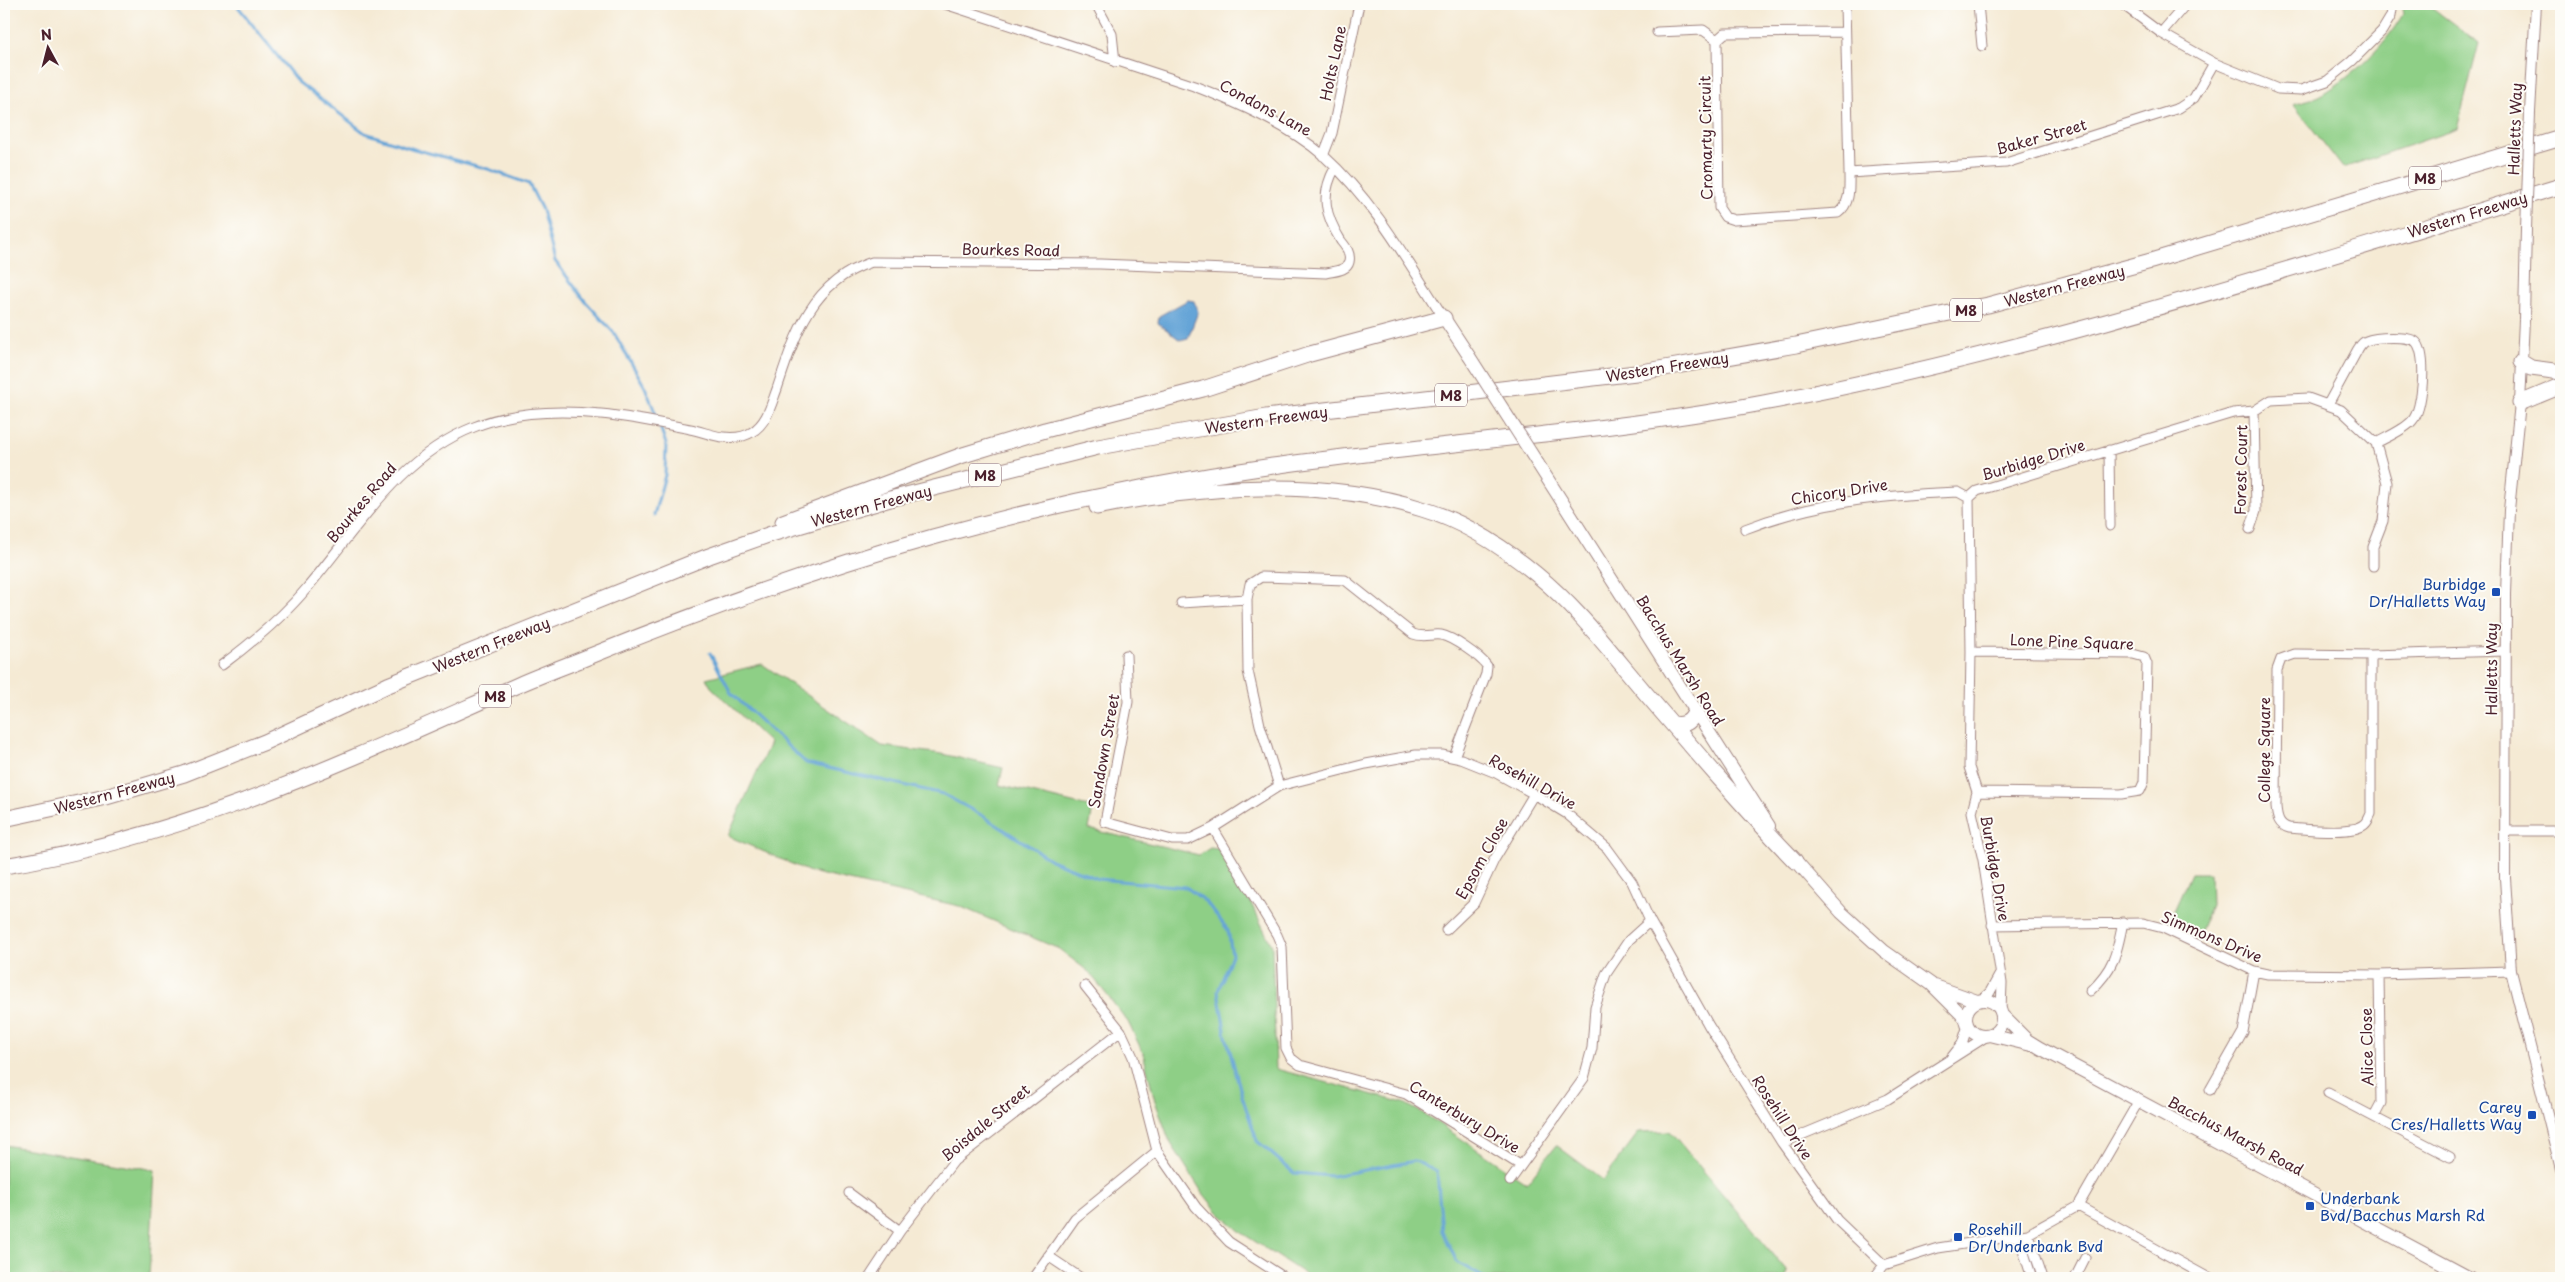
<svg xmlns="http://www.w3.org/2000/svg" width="2565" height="1282" font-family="'Playpen Sans',sans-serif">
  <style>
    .green { fill: #8ecf86; stroke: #6c7758 }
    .water { fill: #65a4d7; stroke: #586281 }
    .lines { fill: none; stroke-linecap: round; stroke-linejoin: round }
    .stream { stroke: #65a4d7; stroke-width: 3 }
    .minor-casing { stroke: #a08480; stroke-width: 11 }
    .tertiary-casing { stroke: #a08480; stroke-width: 12 }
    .secondary-casing { stroke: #a08480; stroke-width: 14 }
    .motorway-casing { stroke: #a08480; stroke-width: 17 }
    .minor { stroke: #fff; stroke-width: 9 }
    .tertiary { stroke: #fff; stroke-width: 10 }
    .secondary { stroke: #fff; stroke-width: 12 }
    .motorway { stroke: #fff; stroke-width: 15 }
    .tertiary-bridge-casing { stroke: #a08480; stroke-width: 12; stroke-linecap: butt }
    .secondary-bridge-casing { stroke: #a08480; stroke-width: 14; stroke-linecap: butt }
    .tertiary-bridge { stroke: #fff; stroke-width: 10 }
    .secondary-bridge { stroke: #fff; stroke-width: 12 }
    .transit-dot { fill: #1a4fb4; stroke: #fdfcf7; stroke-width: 2 }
    .labels { text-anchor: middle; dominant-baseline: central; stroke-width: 4; stroke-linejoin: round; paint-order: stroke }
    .shield { fill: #fdfcf7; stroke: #806168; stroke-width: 1 }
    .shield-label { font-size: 14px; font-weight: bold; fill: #4a1f2b }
    .street-label { font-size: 15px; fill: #4a1f2b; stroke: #fdfcf7 }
    .transit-label { font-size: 15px; fill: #164399; stroke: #fdfcf7; text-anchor: end }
  </style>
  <rect width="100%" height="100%" fill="#fdfcf7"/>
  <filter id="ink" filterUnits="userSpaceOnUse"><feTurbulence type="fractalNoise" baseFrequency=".02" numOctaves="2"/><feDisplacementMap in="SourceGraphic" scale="10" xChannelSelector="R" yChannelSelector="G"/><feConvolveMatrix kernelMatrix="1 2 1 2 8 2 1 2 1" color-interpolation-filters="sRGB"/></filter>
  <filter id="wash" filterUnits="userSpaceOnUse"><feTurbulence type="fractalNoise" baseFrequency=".0096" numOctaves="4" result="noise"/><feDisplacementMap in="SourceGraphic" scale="20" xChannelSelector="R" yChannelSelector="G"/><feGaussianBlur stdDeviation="1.12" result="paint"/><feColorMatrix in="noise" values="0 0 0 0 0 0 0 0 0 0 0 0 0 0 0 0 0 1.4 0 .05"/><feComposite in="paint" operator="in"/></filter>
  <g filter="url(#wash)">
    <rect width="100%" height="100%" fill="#f5ead4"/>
    <!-- green -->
    <path class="green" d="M2401 4H2427L2479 43 2457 129 2343 168 2293 104C2302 101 2315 99 2323 94 2354 75 2385 46 2403 14Z
      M762 664 882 746 942 754 1003 768 999 785 1093 808 1089 829 1199 855 1210 848 1218 849 1243 887 1272 946 1276 1069 1404 1103 1426 1115 1527 1183 1556 1145 1603 1180 1639 1132 1670 1131 1787 1271 1785 1278H1311L1242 1233 1218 1212 1202 1192 1170 1142 1155 1101 1143 1053 1128 1022 1089 972 1059 949 959 906 810 872 728 836 770 743 711 687 706 678Z
      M2191 873H2210L2211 905 2198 935 2169 922Z
      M4 1145 155 1170 149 1278H4Z"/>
    <!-- water -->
    <path class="water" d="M1188 300 1194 301 1198 312 1188 338 1180 340 1158 323 1159 316Z"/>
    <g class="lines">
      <!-- stream -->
      <path class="stream" d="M236 4 298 82 365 133 414 149 488 169 529 184 542 210 555 261 586 302 614 333 645 387 655 412 666 444 665 475 654 515
        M710 653 731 693 806 763 943 794 983 816 1051 860 1098 879 1186 887 1206 902 1228 930 1232 955 1218 991 1226 1036 1242 1096 1257 1141 1294 1173 1332 1176 1415 1161 1437 1171 1442 1231 1457 1262 1484 1278"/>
    </g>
  </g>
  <g filter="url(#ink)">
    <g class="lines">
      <defs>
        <path id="minor" d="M945 4 1194 86C1238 103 1288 125 1324 156 1374 201 1408 262 1444 318
          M1096 4 1112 34 1115 62
          M1978 4 1982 46
          M2122 4 2161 33 2214 63 2278 89 2301 90 2327 81 2352 61 2382 31 2391 16 2393 4
          M1657 32 1703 30 1717 40
          M2161 33 2186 4
          M1717 40 1719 208 1725 217 1734 220 1838 213C1851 203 1849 188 1849 173L1845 4
          M1717 40 1725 33 1845 32
          M1323 156 1332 133 1359 4
          M1849 173 2006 163 2179 108 2194 98 2214 63
          M2328 404 2358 349C2360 346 2362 342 2366 341 2375 337 2411 335 2417 343 2427 356 2423 410 2412 421 2404 430 2387 437 2376 443
          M2109 450 2110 526
          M1969 498 1977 491 2233 413 2254 411 2271 400 2308 398 2341 410 2376 443 2387 483 2383 521 2373 547V566
          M1969 498 1971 652 1969 767 1977 792 1972 812 1983 860 2002 983 2001 1010
          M1745 529C1813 502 1885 495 1958 492L1969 498
          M2250 529 2256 511 2254 411
          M1181 603 1247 599
          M1971 652 2133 654 2144 657 2147 664 2144 782 2140 791 2121 794 1977 792
          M1126 655 1128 702 1105 822 1172 840H1188L1213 828 1279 786 1366 764 1416 755H1442L1461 759 1496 773 1534 794 1567 814 1607 848 1632 882 1650 921 1709 1026 1782 1143 1837 1220 1884 1265
          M2371 655V814C2369 817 2368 822 2365 824 2354 835 2305 829 2289 828 2279 825 2277 818 2276 807L2277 670 2281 659 2295 654 2371 655 2505 651
          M222 665C253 642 282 618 307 588 358 528 398 457 474 427 513 411 560 410 601 414 631 417 660 423 690 429 701 431 712 436 723 437 732 438 743 438 752 432 767 423 771 405 777 389 795 334 812 281 872 262L1100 264 1326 273C1334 271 1347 271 1349 262 1351 253 1346 247 1341 241 1325 215 1320 195 1335 168
          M1279 786 1260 725 1248 671 1247 599 1250 584 1261 577 1345 580 1413 634C1423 638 1431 634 1441 635 1452 637 1480 656 1487 666L1486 674 1454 757
          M1213 828 1277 935 1282 947 1286 1048 1291 1058 1300 1065 1406 1094 1520 1165
          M2505 831H2561
          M1992 925 2143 923 2163 928 2254 971 2268 974 2379 975 2511 971
          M1446 930 1474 903 1494 860 1534 794
          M1085 986 1121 1031 1133 1057 1157 1151 1196 1207 1229 1242 1285 1278
          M2090 991C2114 969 2117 953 2123 922
          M1981 1000 1990 992 2000 974
          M1951 1058 1962 1044 1968 1025
          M2210 1090 2243 1032 2254 971
          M2328 1093 2450 1157
          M2374 1116 2381 1103 2379 975
          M1782 1143 1888 1099 1987 1036
          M1510 1181 1584 1078 1592 1048 1595 1007 1606 974 1629 940 1650 921
          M849 1193 900 1231
          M2078 1206 2209 1278
          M2028 1234 2043 1278
          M2019 1237 2032 1278
          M1048 1256 1081 1278
          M869 1278 900 1231 954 1161 1121 1031
          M1033 1278 1075 1218 1157 1151
          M1874 1278 1884 1265 1938 1248 2028 1234 2078 1206 2138 1102
          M2075 1278 2085 1258"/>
        <path id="tertiary" d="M2530 112 2536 4
          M2526 229 2524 320 2520 403 2509 510 2506 594 2505 878 2511 971 2561 1169"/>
        <path id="secondary" d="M1444 318 1469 356
          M1538 464 1769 826
          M1790 854 1841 912 1884 951 1931 984 1966 1019
          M1935 986 1977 1001
          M1966 1018a18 18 0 1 1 36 0a18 18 0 1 1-36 0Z
          M2002 1015 2027 1040 2040 1048 2470 1278
          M1990 1035 2031 1045"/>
        <path id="motorway" d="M2521 362 2531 368 2561 372
          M2520 403 2561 386
          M1097 507C1200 486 1321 477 1422 509 1463 521 1503 547 1536 574 1579 609 1612 654 1648 696 1696 752 1744 808 1795 861
          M783 522 960 456 1045 430 1203 389 1310 354 1444 318
          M1673 724C1684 726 1691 722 1695 712
          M4 819 106 797 184 774 265 742 388 685 709 556 771 534 890 499 1098 447 1137 440 1266 417 1636 373 1796 345 1988 305 2151 261 2561 138
          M4 866C188 837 350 759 518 685 543 674 568 665 593 655 704 610 817 569 933 537 1045 506 1158 482 1273 466 1436 443 1601 433 1763 403 2035 352 2297 266 2561 186"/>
      </defs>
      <!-- minor casing -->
      <use href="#minor" class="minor-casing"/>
      <!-- tertiary casing -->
      <use href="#tertiary" class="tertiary-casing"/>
      <!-- secondary casing -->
      <use href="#secondary" class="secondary-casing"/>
      <!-- motorway casing -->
      <use href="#motorway" class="motorway-casing"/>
      <!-- minor -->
      <use href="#minor" class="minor"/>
      <!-- tertiary -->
      <use href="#tertiary" class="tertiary"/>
      <!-- secondary -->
      <use href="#secondary" class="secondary"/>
      <!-- motorway -->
      <use href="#motorway" class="motorway"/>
      <defs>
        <path id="tertiary-bridge" d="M2526 229 2530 112"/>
        <path id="secondary-bridge" d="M1469 356 1538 464"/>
      </defs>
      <!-- tertiary-bridge casing -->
      <use href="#tertiary-bridge" class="tertiary-bridge-casing"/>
      <!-- secondary-bridge casing -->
      <use href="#secondary-bridge" class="secondary-bridge-casing"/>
      <!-- tertiary-bridge -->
      <use href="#tertiary-bridge" class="tertiary-bridge"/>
      <!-- secondary-bridge -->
      <use href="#secondary-bridge" class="secondary-bridge"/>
    </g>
  </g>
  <!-- markers -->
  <g class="transit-dot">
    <rect x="2491" y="587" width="10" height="10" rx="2.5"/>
    <rect x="2527" y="1110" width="10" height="10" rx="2.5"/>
    <rect x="2305" y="1201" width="10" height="10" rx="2.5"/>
    <rect x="1953" y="1232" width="10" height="10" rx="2.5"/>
  </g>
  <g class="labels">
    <!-- shield labels -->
    <g class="shield">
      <rect x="2409" y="166.5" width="32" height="23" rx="4"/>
      <rect x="1950" y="298.5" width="32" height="23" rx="4"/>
      <rect x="1435" y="383.5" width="32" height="23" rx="4"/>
      <rect x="969" y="463.5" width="32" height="23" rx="4"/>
      <rect x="479" y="684.5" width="32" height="23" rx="4"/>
    </g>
    <g class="shield-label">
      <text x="2425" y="178">M8</text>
      <text x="1966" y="310">M8</text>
      <text x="1451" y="395">M8</text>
      <text x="985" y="475">M8</text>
      <text x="495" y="696">M8</text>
    </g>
    <!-- street labels -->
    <g class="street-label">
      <text transform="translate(1332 63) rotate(-78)">Holts Lane</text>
      <text transform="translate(1266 107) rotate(28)">Condons Lane</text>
      <text transform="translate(2514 129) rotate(-88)">Halletts Way</text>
      <text transform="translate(2041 136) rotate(-16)">Baker Street</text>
      <text transform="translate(1705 138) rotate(-91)">Cromarty Circuit</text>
      <text transform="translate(2467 214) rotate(-17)">Western Freeway</text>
      <text transform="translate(1011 249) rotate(1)">Bourkes Road</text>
      <text transform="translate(2064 285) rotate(-15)">Western Freeway</text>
      <text transform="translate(1667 366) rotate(-9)">Western Freeway</text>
      <text transform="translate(1266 419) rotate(-8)">Western Freeway</text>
      <text transform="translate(2033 459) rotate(-17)">Burbidge Drive</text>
      <text transform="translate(2240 470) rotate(-89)">Forest Court</text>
      <text transform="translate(1839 491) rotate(-9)">Chicory Drive</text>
      <text transform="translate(361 502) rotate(-50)">Bourkes Road</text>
      <text transform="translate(871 505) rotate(-15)">Western Freeway</text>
      <text transform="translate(2072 641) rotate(2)">Lone Pine Square</text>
      <text transform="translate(491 644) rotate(-22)">Western Freeway</text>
      <text transform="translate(1681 660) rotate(58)">Bacchus Marsh Road</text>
      <text transform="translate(2490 669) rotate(-90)">Halletts Way</text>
      <text transform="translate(2263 750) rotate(-90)">College Square</text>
      <text transform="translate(1103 751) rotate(-80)">Sandown Street</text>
      <text transform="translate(1533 781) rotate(29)">Rosehill Drive</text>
      <text transform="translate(114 792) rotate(-15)">Western Freeway</text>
      <text transform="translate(1481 858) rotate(-61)">Epsom Close</text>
      <text transform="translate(1996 868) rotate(80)">Burbidge Drive</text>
      <text transform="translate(2212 936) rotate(23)">Simmons Drive</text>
      <text transform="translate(2366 1047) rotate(-91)">Alice Close</text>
      <text transform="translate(1465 1116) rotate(31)">Canterbury Drive</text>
      <text transform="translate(1783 1117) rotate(57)">Rosehill Drive</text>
      <text transform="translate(985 1122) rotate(-40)">Boisdale Street</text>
      <text transform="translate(2236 1135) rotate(28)">Bacchus Marsh Road</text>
    </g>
    <!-- transit labels -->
    <g class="transit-label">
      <text x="2486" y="583">Burbidge<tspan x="2486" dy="17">Dr/Halletts Way</tspan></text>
      <text x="2522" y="1106">Carey<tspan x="2522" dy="17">Cres/Halletts Way</tspan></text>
      <text x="2320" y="1197" text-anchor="start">Underbank<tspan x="2320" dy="17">Bvd/Bacchus Marsh Rd</tspan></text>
      <text x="1968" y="1228" text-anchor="start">Rosehill<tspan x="1968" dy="17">Dr/Underbank Bvd</tspan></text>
    </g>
  </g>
  <!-- margin -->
  <rect width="2565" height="1282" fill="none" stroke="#fdfcf7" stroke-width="20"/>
  <!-- north arrow -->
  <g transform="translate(48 48) rotate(353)" stroke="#fdfcf7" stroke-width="4" paint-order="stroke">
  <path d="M0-4L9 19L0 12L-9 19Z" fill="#4a1f2b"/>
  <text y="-8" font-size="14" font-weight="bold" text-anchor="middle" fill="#4a1f2b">N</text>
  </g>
</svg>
